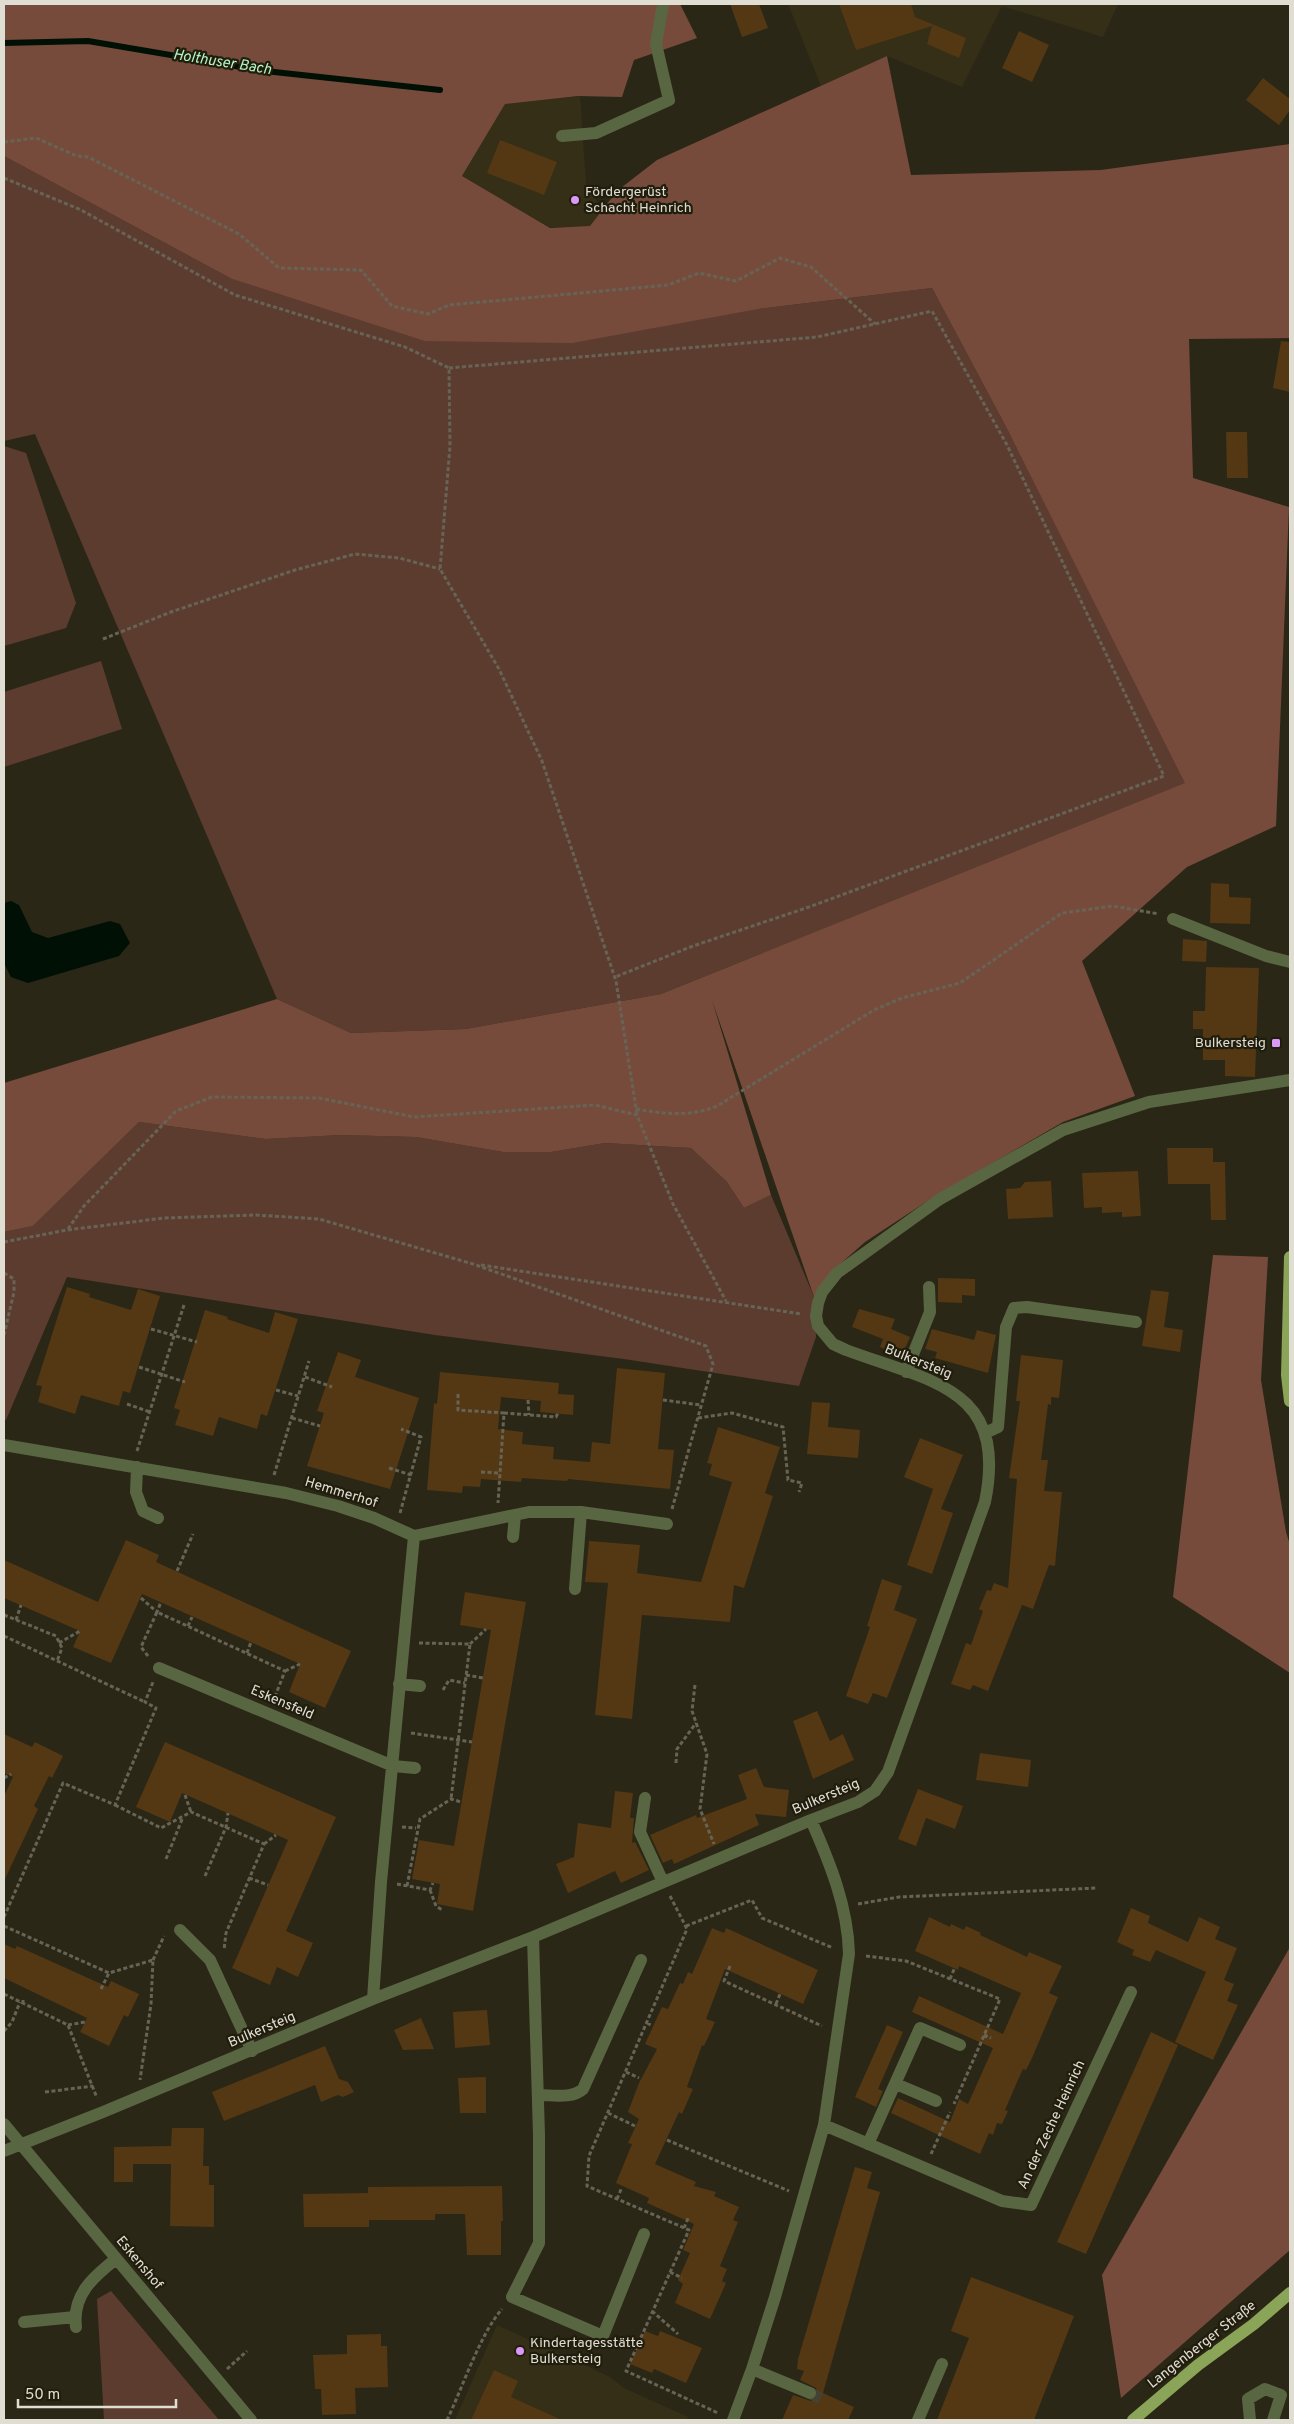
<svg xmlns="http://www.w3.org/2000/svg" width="1294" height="2424" font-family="Overpass,sans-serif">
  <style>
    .built { fill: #352f18 }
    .green { fill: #5d3c30 }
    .forest { fill: #774b3c }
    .water { fill: #001005 }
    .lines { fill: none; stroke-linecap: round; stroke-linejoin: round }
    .stream { stroke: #001005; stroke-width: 6 }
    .building { fill: #543713 }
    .minor-tunnel { stroke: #464232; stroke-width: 12; stroke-dasharray: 12 6; stroke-linecap: butt }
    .path { stroke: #676455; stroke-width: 3; stroke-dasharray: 4 2.5; stroke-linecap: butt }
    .minor { stroke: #596642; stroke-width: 12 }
    .major { stroke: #8aa458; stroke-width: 12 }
    .poi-dot { fill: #d99af7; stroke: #211d0d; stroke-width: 2 }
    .labels { text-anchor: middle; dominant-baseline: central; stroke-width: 4.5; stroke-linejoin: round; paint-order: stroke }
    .poi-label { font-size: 14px; fill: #e0ded3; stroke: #211d0d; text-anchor: start }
    .street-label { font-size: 14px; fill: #e0ded3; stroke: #211d0d }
    .water-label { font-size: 15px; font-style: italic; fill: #b3f6c5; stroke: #211d0d }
  </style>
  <rect width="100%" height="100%" fill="#2b2716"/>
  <!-- built -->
  <path class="built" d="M788 4H1118L1103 37 1002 6 962 87 887 56 821 86Z
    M580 96 586 183 602 210 590 227H549L462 176 505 104Z
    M497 2325 610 2377 624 2388 688 2417 686 2420H455Z"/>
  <!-- green -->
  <path class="green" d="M4 156 230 278 758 309 932 288 1005 425 1186 783 661 994 466 1029 351 1033 277 999 35 434 4 441Z
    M4 446 26 453 76 603 66 628 4 646Z
    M101 661 122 729 4 767V692Z
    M139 1122 266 1139 341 1135 416 1137 503 1152H551L605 1143 691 1148 727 1182 744 1208 771 1195 814 1297 816 1337 799 1386 624 1359 435 1335 67 1277 6 1420 4 1419V1232L33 1226Z
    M111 2291 219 2420H104L97 2299Z"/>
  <!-- forest -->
  <path class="forest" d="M4 4H680L697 38 634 60 622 97 578 96 505 104 462 176 550 228 590 226 617 191 657 160 887 56 911 175 1101 170 1290 144V338L1189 339 1193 478 1289 507 1276 826 1187 867 1082 961 1135 1096 1063 1122 932 1198 865 1242 831 1272 814 1297 712 1000 771 1195 744 1208 727 1182 691 1148 605 1143 551 1152H503L416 1137 341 1135 266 1139 139 1122 33 1226 4 1232V1083L277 999 351 1033 466 1029 661 994 1185 783 1005 425 932 288 758 309 572 343 425 341 230 278 4 156Z
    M1213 1255 1268 1257 1261 1380 1286 1532 1290 1545V1673L1173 1597Z
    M1290 1947V2250L1121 2398 1102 2275Z"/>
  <!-- water -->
  <path class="water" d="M11 901 19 905 32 932 48 938 110 921 120 924 130 943 119 956 28 983 11 977 4 963V903Z"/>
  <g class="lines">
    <!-- stream -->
    <path class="stream" d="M4 43 88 41 265 71 440 90"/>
  </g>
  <!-- building -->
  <path class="building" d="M730 4H759L768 28 742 37Z
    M839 4H911L915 17 966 38 959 58 927 44 932 26 856 50Z
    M1019 31 1049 45 1032 82 1002 68Z
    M1263 78 1290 99V110L1279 125 1246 100Z
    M500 140 557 162 544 195 487 173Z
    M1281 341 1290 342V392L1273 388Z
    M1226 432H1247L1248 478H1227Z
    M1211 883 1229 884V897L1251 898 1250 924 1210 923Z
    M1183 939 1207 941 1206 962 1182 961Z
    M1206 967 1259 968 1255 1077 1225 1076V1060H1203V1029H1193V1011H1205Z
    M1167 1148H1213V1162H1225L1226 1220H1211L1210 1184H1168Z
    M1138 1171 1141 1216 1122 1217V1212L1102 1213V1207L1084 1208 1082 1173Z
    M1051 1181 1053 1217 1008 1219 1006 1189 1020 1188 1025 1182Z
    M938 1278 975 1279V1296L962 1295V1303L938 1302Z
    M67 1287 90 1294 89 1297 131 1310 138 1289 160 1296 130 1393 123 1391 119 1406 81 1395 75 1414 38 1402 42 1386 36 1385Z
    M1151 1290 1169 1292 1164 1327 1183 1330 1180 1352 1142 1346Z
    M859 1309 895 1319 891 1329 910 1337 902 1356 880 1347 883 1339 852 1327Z
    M205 1310 228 1317 227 1319 269 1333 275 1312 298 1319 267 1416 261 1414 257 1429 219 1417 213 1436 175 1425 180 1410 174 1408Z
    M932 1329 974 1340 977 1330 996 1335 988 1373 935 1358 937 1352 925 1349Z
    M338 1352 361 1360 355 1377 419 1398 390 1489 307 1466 324 1413 317 1411Z
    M1021 1355 1063 1360 1059 1398 1051 1397V1405L1048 1404 1041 1460H1048L1044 1491 1062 1492 1055 1566 1049 1565 1033 1609 1022 1605 988 1691 973 1685 970 1690 951 1684 966 1643 971 1645 983 1611 979 1609 987 1590 991 1591 994 1583 1008 1588 1017 1479 1009 1478 1020 1401H1016Z
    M617 1368 665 1373 658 1449 674 1450 670 1489 568 1479 567 1481 522 1478 521 1482 481 1479 480 1487 463 1486 462 1493 427 1490 434 1403 437 1404 440 1372 559 1383 558 1394 574 1395 573 1415 540 1412 541 1401 501 1397 498 1429 523 1432 522 1444 554 1447 553 1459 590 1462 592 1442 610 1444Z
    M812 1402 830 1403 828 1427 860 1430 858 1458 807 1454Z
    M718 1427 780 1447 765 1493 773 1496 744 1588 734 1585 730 1622 642 1615 632 1719 595 1715 608 1583 585 1582 589 1541 640 1545 637 1573 701 1582 732 1482 709 1475 712 1464 707 1463Z
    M920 1438 963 1455 941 1509 953 1513 932 1574 907 1565 933 1489 904 1477Z
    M126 1540 159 1555 156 1562 351 1651 325 1708 289 1692 300 1664 142 1594 111 1663 73 1647 80 1631 4 1598V1560L98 1602Z
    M882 1579 902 1586 894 1610 917 1619 887 1698 873 1693 868 1704 846 1696 870 1627 867 1626Z
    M465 1592 526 1602 473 1911 437 1904 440 1884 412 1879 419 1840 454 1846 491 1630 460 1625Z
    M817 1711 830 1741 843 1734 854 1760 813 1779 793 1721Z
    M4 1734 32 1747 35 1742 63 1756 52 1778 49 1776 34 1806 38 1809 4 1881V1796L13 1777 4 1773Z
    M165 1742 336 1817 286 1931 313 1943 298 1977 277 1967 270 1985 232 1968 288 1840 182 1793 170 1822 136 1807Z
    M980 1753 1031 1760 1028 1787 976 1780Z
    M756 1768 764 1787 789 1790 786 1817 755 1814 759 1825 674 1864 672 1859 663 1863 650 1835 696 1815 697 1818 747 1799 738 1775Z
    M918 1789 963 1806 955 1829 926 1818 916 1846 898 1839Z
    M615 1791 633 1793 630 1818H634L632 1843 635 1842 649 1870 621 1883 615 1871 568 1893 556 1864 574 1857 578 1823 611 1828Z
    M1131 1908 1150 1916 1148 1923 1188 1942 1199 1917 1220 1927 1215 1939 1237 1948 1224 1980 1234 1984 1227 2001 1238 2005 1213 2060 1175 2042 1206 1972 1156 1950 1150 1962 1132 1955 1134 1950 1117 1942Z
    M929 1917 950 1927 951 1924 964 1930 966 1926 981 1933 980 1935 1027 1957 1029 1952 1062 1966 1049 1993 1058 1997 1032 2058 1026 2070 1023 2069 1014 2089 1005 2110 1008 2111 1002 2124 997 2123 993 2135 989 2133 980 2154 891 2113 898 2098 950 2122 959 2099 968 2104 993 2048 912 2012 919 1996 1003 2034 1021 1993 959 1966 958 1970 915 1951Z
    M712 1928 724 1933 726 1928 818 1970 803 2004 725 1969 706 2019 715 2022 704 2046 702 2045 687 2087 693 2089 682 2114 679 2112 655 2164 696 2182 694 2186 716 2192 714 2196 739 2207 733 2220 738 2222 720 2266 727 2269 722 2281 726 2283 710 2319 675 2303 683 2284 678 2280 690 2253 683 2250 694 2224 647 2203 649 2198 616 2183 632 2144 628 2143 639 2119 628 2112 639 2083 657 2049 645 2044 662 2007 668 2009 680 1983 683 1984 688 1972 692 1974Z
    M4 1944 15 1949 17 1946 108 1987 111 1981 139 1994 128 2017 124 2015 109 2046 80 2032 87 2018 4 1978Z
    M487 2010 490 2045 455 2048 453 2012Z
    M421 2018 434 2049 403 2050 394 2030Z
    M887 2025 903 2032 878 2089 883 2091 876 2107 855 2097Z
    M1151 2032 1178 2045 1086 2254 1057 2242Z
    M325 2046 339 2079 348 2082 354 2092 343 2097 338 2095 321 2102 315 2085 224 2121 212 2092Z
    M486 2077V2113H460L458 2078Z
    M172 2128H204L203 2166H209V2185H214V2227L170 2226 171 2164H133V2182H114V2147L171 2146Z
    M855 2167 872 2172 867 2188 880 2192 823 2393 854 2407 848 2420H782L793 2395 811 2401 818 2396 816 2388 800 2380 804 2371 797 2369 798 2359Z
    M502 2186 503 2221H501V2255H467L465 2214H435V2220H369V2227H304L303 2194 368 2193V2187Z
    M971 2277 1074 2316 1034 2420H937L969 2338 951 2331Z
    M645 2331 658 2336 660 2331 702 2348 686 2383 654 2369 652 2373 630 2364Z
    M381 2334V2346H387L388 2387 355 2388 356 2414 322 2415 321 2389H315L313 2355 347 2354V2335Z
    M494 2370 518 2381 511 2397 562 2420H471Z"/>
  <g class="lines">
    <!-- minor-tunnel -->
    <path class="minor-tunnel" d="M810 2393 826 2401"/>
    <!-- path -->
    <path class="path" d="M4 142 36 138 77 156 88 157 239 234 279 268 361 270 392 306 428 314 449 305 668 285 699 273 736 281 780 258 811 267 875 324
      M4 178 81 210 235 295 405 347 449 368 450 446 440 569 499 669 542 761 616 981 637 1115
      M449 368 817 337 932 311 1007 445 1164 776 809 907 693 946 615 977
      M103 639 171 612 295 570 355 554 399 558 440 569
      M636 1109C664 1114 691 1117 717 1106L874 1010 902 998 960 983 1062 913 1113 906 1159 914
      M68 1229 84 1206 176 1111 212 1097 319 1098 414 1117 595 1105 637 1115 673 1204 726 1301
      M4 1242 67 1230 164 1218 256 1215 319 1219 473 1264 706 1346 713 1364 672 1509
      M481 1265 801 1314
      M4 1273 14 1279V1292L4 1335
      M151 1329 197 1342
      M139 1367 185 1382
      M305 1377 332 1387
      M276 1390 298 1396
      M458 1394V1410L504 1413 498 1503
      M528 1400 529 1415
      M663 1400 701 1405
      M127 1404 150 1412
      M504 1413 556 1417 558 1413
      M292 1418 320 1426
      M698 1418 732 1413 783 1427 788 1480 802 1483 799 1492
      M137 1451 184 1305
      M389 1468 411 1475
      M481 1472 500 1473
      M274 1475 309 1361
      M400 1513 421 1437 401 1429
      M177 1571 193 1534
      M141 1598 157 1612 161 1602
      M4 1615 56 1636 62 1648 57 1661
      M16 1620 21 1605
      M188 1626 192 1617
      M4 1636 145 1702
      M59 1643 80 1631
      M419 1643 470 1644 451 1799
      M470 1644 486 1629
      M247 1653 251 1642
      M148 1656 141 1647 157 1612 285 1671 274 1699
      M285 1671 300 1664
      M466 1675 483 1678
      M695 1685 692 1711 707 1754 700 1809 714 1844
      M443 1690 449 1680 465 1683
      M411 1733 472 1742
      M676 1763 677 1749 696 1723
      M4 1778 11 1774
      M185 1795 191 1812
      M115 1805 161 1828 191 1812 264 1844 226 1933 224 1950
      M402 1827 416 1828
      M264 1844 276 1835
      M166 1859 183 1817
      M205 1876 226 1827 228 1813
      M249 1878 268 1885
      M397 1884 430 1890 433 1883
      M407 1886 420 1819 451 1799 461 1802
      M430 1890 436 1906 442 1910
      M670 1896 687 1929 589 2156 587 2186 689 2230 626 2371 718 2413
      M858 1904 899 1897 1097 1888
      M4 1917 63 1783 115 1805 156 1708 145 1702 153 1682
      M4 1926 109 1973 153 1960 151 2004 140 2080
      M686 1926 752 1900 762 1918 833 1948
      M866 1956 906 1961 1000 1999 954 2104
      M153 1960 164 1936
      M730 1966 724 1981 822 2026
      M950 1979 955 1967
      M101 1989 109 1973
      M4 1994 68 2025 97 2098
      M23 2004V1998
      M776 2004 780 1994
      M647 2023 651 2025
      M68 2025 85 2022
      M4 2031 12 2022 20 2002
      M984 2035 991 2038
      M626 2072 639 2078
      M45 2092 93 2086
      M608 2113 635 2126
      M667 2140 789 2191
      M931 2154 950 2112
      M617 2199 622 2187
      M684 2228 689 2216
      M670 2272 682 2278
      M652 2311 678 2334
      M227 2369 247 2351
      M447 2420C462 2389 480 2334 502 2309"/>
    <!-- minor -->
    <path class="minor" d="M562 136 596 133 669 100 656 44 663 4
      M1173 919 1266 956 1290 962
      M906 1372 930 1312 929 1287
      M985 1433 998 1427 1006 1327 1014 1308 1027 1307 1136 1322
      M4 1445 286 1493 338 1506 374 1518 414 1536 529 1512H581L667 1524
      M137 1467 136 1492 143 1511 158 1518
      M513 1537 515 1515
      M575 1589 581 1512
      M159 1668 393 1766 415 1768
      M399 1684 420 1686
      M645 1798 640 1832 663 1882
      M180 1930 210 1960 252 2051
      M533 1937 539 2135V2243L512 2297 603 2336 644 2234
      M373 1999 381 1882 414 1536
      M896 2084 936 2101
      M538 2095C553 2095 572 2099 583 2089L641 1960
      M4 2124 251 2420
      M824 2125 1002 2201 1031 2205 1131 1992
      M868 2144 920 2028 960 2045
      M4 2151 103 2112 373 1999 533 1937 811 1820 858 1802 875 1791 888 1772 985 1502C1008 1388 932 1382 846 1350L833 1344 818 1326 816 1316 818 1303 822 1292 837 1273 940 1199 1063 1130 1149 1102 1290 1080
      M24 2322 75 2317
      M76 2327C72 2295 93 2277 116 2259
      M752 2369 810 2393
      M733 2420 752 2369 775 2297 824 2125 849 1954C848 1907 830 1863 811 1820
      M918 2420 942 2364
      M1250 2420 1248 2399 1265 2389 1281 2395 1273 2420"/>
    <!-- major -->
    <path class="major" d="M1290 1257 1287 1375 1290 1401
      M1133 2420 1198 2365 1254 2324 1290 2293"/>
  </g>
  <!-- markers -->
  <g class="poi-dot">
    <circle cx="575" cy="200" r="5"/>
    <rect x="1271" y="1038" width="10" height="10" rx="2.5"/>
    <circle cx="520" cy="2351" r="5"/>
  </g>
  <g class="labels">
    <!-- poi labels -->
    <g class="poi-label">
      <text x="585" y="192">Fördergerüst<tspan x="585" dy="16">Schacht Heinrich</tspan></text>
      <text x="1266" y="1043" text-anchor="end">Bulkersteig</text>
      <text x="530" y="2343">Kindertagesstätte<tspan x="530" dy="16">Bulkersteig</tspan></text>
    </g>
    <!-- street labels -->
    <g class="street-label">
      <text transform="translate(918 1362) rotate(22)">Bulkersteig</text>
      <text transform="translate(341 1493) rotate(17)">Hemmerhof</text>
      <text transform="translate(282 1703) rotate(23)">Eskensfeld</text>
      <text transform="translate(826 1797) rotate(-23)">Bulkersteig</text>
      <text transform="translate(262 2030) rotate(-23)">Bulkersteig</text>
      <text transform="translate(1052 2125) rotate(-65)">An der Zeche Heinrich</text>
      <text transform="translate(139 2263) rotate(50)">Eskenshof</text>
      <text transform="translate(1202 2345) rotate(-38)">Langenberger Straße</text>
    </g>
    <!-- water labels -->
    <g class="water-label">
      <text transform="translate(222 63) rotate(9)">Holthuser Bach</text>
    </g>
  </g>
  <!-- border -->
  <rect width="1294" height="2424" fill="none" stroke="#e0ded3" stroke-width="10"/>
  <!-- scale -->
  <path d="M18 2399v8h158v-8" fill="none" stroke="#e0ded3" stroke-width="2.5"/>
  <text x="25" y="2399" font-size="15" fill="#e0ded3" stroke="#211d0d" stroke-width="4" paint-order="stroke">50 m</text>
</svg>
